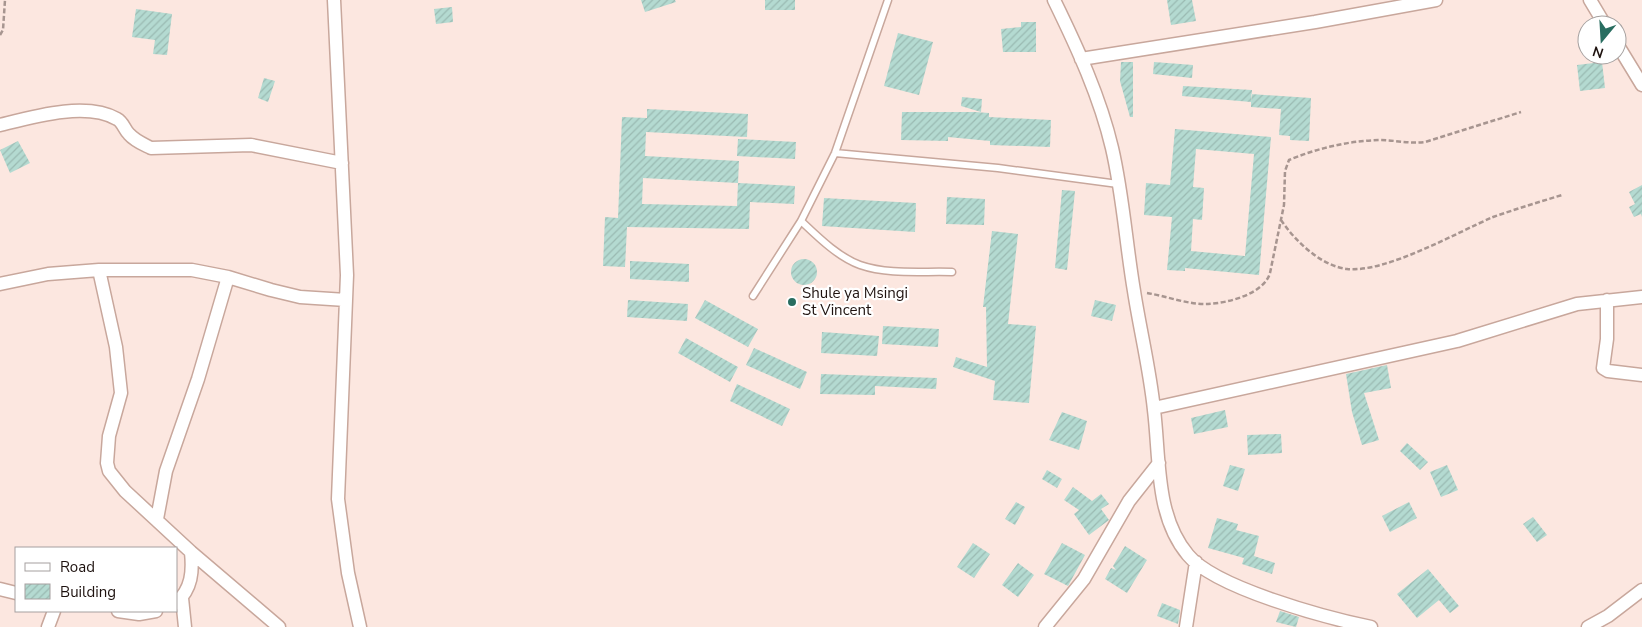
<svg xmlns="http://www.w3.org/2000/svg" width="1642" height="627" font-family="'Nunito Sans',sans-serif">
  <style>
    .building { fill: url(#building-hatch); fill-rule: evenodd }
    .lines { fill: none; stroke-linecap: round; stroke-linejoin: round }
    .lane-casing { stroke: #c8a79c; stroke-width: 9 }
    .street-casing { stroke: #c8a79c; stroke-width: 15 }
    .path { stroke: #a79590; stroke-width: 2.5; stroke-dasharray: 5 2.5; stroke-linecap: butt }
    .lane { stroke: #fff; stroke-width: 6 }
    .street { stroke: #fff; stroke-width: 12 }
    .poi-dot { fill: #286d60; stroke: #fff; stroke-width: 2 }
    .labels { text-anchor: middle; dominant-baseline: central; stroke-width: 4.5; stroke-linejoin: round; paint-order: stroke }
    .poi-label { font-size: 15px; fill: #1e120f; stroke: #fff; text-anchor: start }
  </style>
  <defs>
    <pattern id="building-hatch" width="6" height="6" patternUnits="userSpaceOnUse" patternTransform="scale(1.25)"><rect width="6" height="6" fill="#b4dad1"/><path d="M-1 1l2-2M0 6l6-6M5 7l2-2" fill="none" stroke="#9abab2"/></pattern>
  </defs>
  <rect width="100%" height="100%" fill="#fce7e0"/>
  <!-- building -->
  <path class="building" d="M641 0H675L676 2 645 12Z
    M765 0H795V10H765Z
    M1167 0H1192L1196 21 1171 25Z
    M452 7 453 22 436 24 434 9Z
    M136 9 172 14 167 55 153 54 155 40 132 37Z
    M1021 22H1036V52H1003L1001 29 1021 27Z
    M898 33 933 42 919 95 884 86Z
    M1121 62H1133V117H1130L1120 81Z
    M1154 62 1193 65 1192 78 1153 74Z
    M1602 62 1605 88 1580 91 1577 65Z
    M264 78 275 81 268 102 258 98Z
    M1183 86 1252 90 1251 102 1182 96Z
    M1251 94 1311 98 1309 141 1290 140V136L1279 135 1281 109 1251 107Z
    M962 97 982 99 981 112 961 106Z
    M647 109 748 114 747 137 646 132 645 156 739 161 738 183 643 178 642 204 737 206 738 183 795 186 794 204 750 202 749 229 627 227 625 267 603 266 605 217 618 218 622 117 647 118Z
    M902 112H975L989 113V117L1051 120 1050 147 990 145V141L948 137V141L901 140Z
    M1175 129 1271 137 1259 275 1185 268V271L1167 270 1172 217 1144 215 1146 183 1170 185ZM1196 149 1254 154 1245 256 1191 251 1193 219 1202 220 1204 188 1193 187Z
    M738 139 796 142 795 159 737 156Z
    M18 141 30 163 10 173 0 150Z
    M1642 185V217L1641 214 1634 217 1629 207 1635 204 1629 192Z
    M1062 190 1075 191 1067 270 1055 268Z
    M947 197 985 199 984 225 946 224Z
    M824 198 916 203 915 232 822 226Z
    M992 231 1018 234 1008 324 1036 326 1029 403 993 400 995 381 953 367 956 357 987 367 986 307H983Z
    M791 272a13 13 0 1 1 26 0a13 13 0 1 1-26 0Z
    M630 261 689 264V282L630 279Z
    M628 300 688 304 687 321 627 317Z
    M705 300 758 329 748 347 695 318Z
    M1095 300 1116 305 1112 321 1091 316Z
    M883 326 939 329 938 347 882 344Z
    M822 332 879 336 877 356 821 353Z
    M686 338 738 367 730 382 678 353Z
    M754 348 807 372 800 389 746 365Z
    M1387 365 1391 388 1364 393 1379 440 1362 445 1352 412 1346 374Z
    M821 374 937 378 936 389 875 386V395L820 394Z
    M737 384 790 409 782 426 730 401Z
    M1225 410 1228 427 1194 434 1191 418Z
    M1062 412 1087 421 1079 450 1049 440Z
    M1281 434 1282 453 1248 455 1247 435Z
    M1407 443 1428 462 1420 470 1400 451Z
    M1230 465 1245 469 1238 491 1223 486Z
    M1447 465 1458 490 1441 497 1430 472Z
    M1047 470 1062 479 1057 488 1042 479Z
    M1073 487 1092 501 1101 494 1109 504 1101 509 1109 520 1089 535 1074 514 1079 510 1064 500Z
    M1016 502 1025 507 1015 525 1005 519Z
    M1409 502 1417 518 1390 532 1382 516Z
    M1533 517 1547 535 1537 542 1523 524Z
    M1217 518 1238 524 1236 530 1259 536 1254 556 1275 563 1272 574 1242 564 1244 558 1208 548Z
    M973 543 990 554 974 578 957 567Z
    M1062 543 1085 555 1068 586 1044 574Z
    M1125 546 1147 560 1127 593 1105 579 1111 568 1116 570 1113 566Z
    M1018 563 1034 575 1018 597 1002 585Z
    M1428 569 1459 606 1450 613 1439 600 1417 618 1397 594Z
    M1162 603 1180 610 1178 624 1157 616Z
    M1280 611 1299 617 1296 627 1276 622Z"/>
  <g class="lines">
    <defs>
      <path id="lane" d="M835 153 998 168 1118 184
        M801 221C818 237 838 257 860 265 889 275 922 271 952 272
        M753 296 801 221 835 153 888 0"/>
      <path id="street" d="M334 0 347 275 338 499 348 573 360 627
        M1054 0C1077 47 1100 97 1112 148 1123 195 1126 244 1134 291 1140 330 1150 370 1154 410 1160 458 1155 516 1188 555 1215 588 1327 618 1371 627
        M1590 0 1605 25
        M1617 44 1642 85
        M1081 59 1315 22 1436 0
        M0 125C32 117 86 101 117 119 123 122 124 129 129 134 135 141 143 144 151 148L251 145 342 163
        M99 270 116 347 121 393 109 436 107 463 109 471 125 491 191 552 279 627
        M0 284 48 274 99 270H192L228 277 271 290 300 297 346 300
        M1607 300V339L1603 368 1608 371 1642 375
        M1154 408 1457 341 1577 304 1642 297
        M157 519 166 471 198 379 228 277
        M0 589 16 593
        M182 598 185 627
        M176 603C192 589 193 571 191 552
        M118 611 139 614 156 611
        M48 627 54 611
        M1045 627 1084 579 1129 501 1159 463
        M1186 627 1196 562
        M1588 627 1608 616 1642 590"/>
    </defs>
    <!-- lane casing -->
    <use href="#lane" class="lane-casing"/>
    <!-- street casing -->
    <use href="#street" class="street-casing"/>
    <!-- path -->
    <path class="path" d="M0 35 3 30 5 0
      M1281 220C1295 241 1321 266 1347 269 1386 273 1456 233 1493 217 1516 209 1539 202 1562 195
      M1147 293C1166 296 1189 305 1208 304 1228 303 1264 294 1270 273L1284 205 1285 171 1289 160C1318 148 1348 141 1379 140 1395 140 1409 144 1425 142L1521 112"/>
    <!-- lane -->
    <use href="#lane" class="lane"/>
    <!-- street -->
    <use href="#street" class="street"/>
  </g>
  <!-- markers -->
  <circle class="poi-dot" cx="792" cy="302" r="5"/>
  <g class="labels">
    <!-- poi labels -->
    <g class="poi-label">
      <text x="802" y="293">Shule ya Msingi<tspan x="802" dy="17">St Vincent</tspan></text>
    </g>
  </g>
  <!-- legend -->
  <rect x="15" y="547" width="162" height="65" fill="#ffffff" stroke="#a5a09f"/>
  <rect x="25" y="563" width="25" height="8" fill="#ffffff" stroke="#a5a09f"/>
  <text x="60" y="572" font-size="15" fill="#1e120f">Road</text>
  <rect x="25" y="584" width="25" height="15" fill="url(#building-hatch)" stroke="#a5a09f"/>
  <text x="60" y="597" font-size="15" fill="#1e120f">Building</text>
  <!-- north arrow -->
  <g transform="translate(1602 40) rotate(198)"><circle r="24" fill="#ffffff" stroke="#a5a09f"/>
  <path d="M0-4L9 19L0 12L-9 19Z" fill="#286d60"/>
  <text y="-8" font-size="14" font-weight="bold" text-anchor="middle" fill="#1e120f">N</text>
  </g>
</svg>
